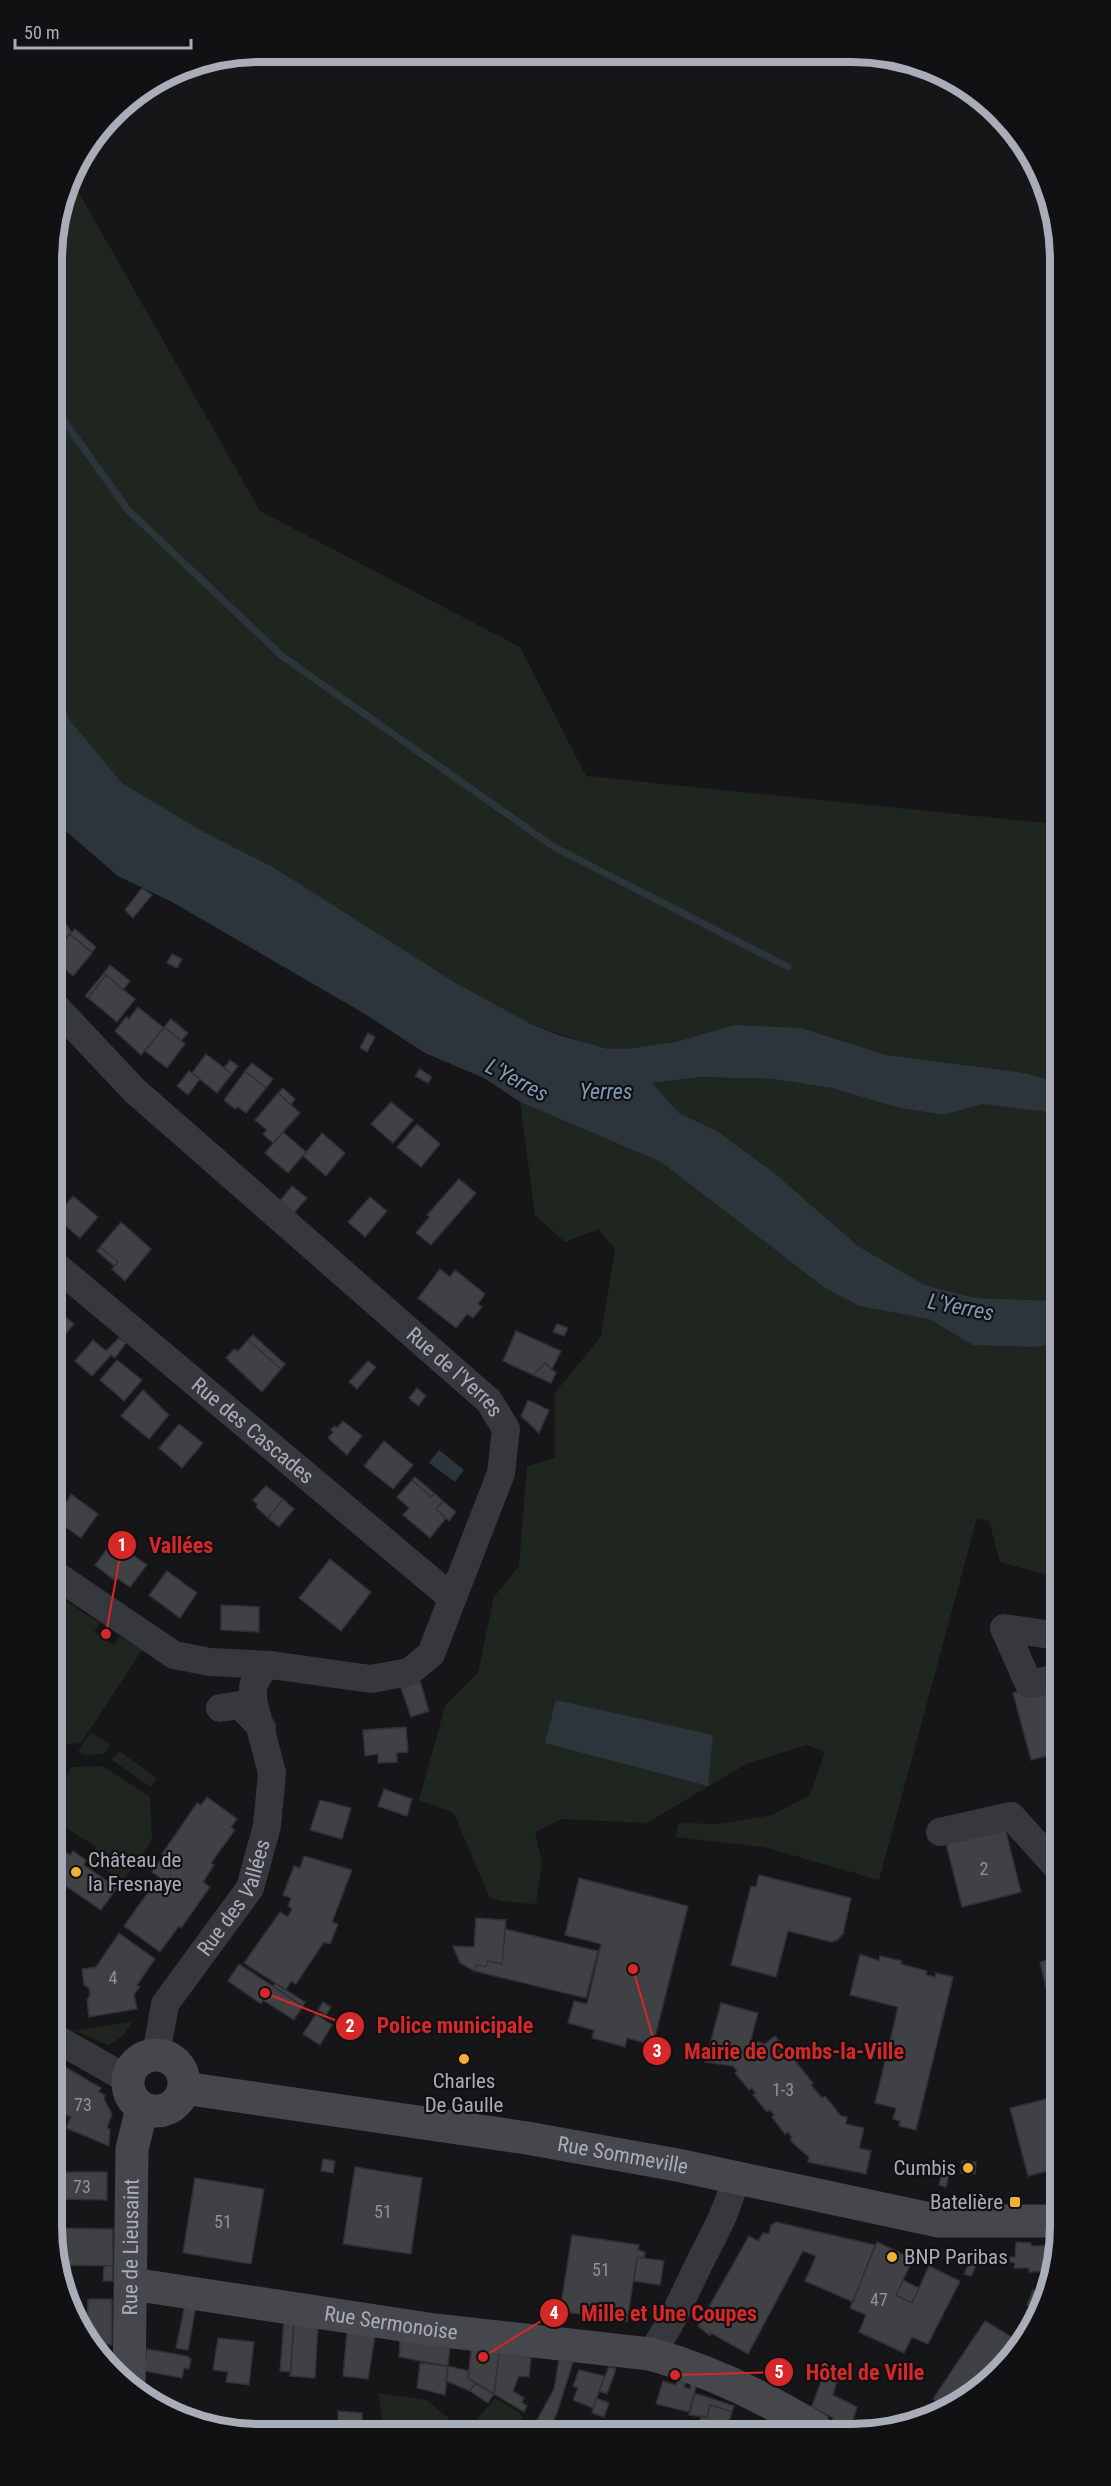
<svg xmlns="http://www.w3.org/2000/svg" width="1111" height="2486" font-family="'Roboto Condensed',sans-serif">
  <style>
    .green { fill: #1e261f }
    .water { fill: #2c353c }
    .lines { fill: none; stroke-linecap: round; stroke-linejoin: round }
    .stream { stroke: #2c353c; stroke-width: 7 }
    .building { fill: #404145; stroke: #303034; stroke-width: 1.5 }
    .street { stroke: #37383d; stroke-width: 28 }
    .secondary { stroke: #45474d; stroke-width: 33 }
    .poi-dot { fill: #f2b134; stroke: #111113; stroke-width: 2 }
    .labels { text-anchor: middle; dominant-baseline: central; stroke-width: 4.5; stroke-linejoin: round; paint-order: stroke }
    .number-label { font-size: 18px; fill: #8e929b }
    .street-label { font-size: 21px; fill: #a8adb8; stroke: #111113 }
    .poi-label { font-size: 21px; fill: #a8adb8; stroke: #111113; text-anchor: start }
    .water-label { font-size: 22px; font-style: italic; fill: #7f9bb3; stroke: #111113 }
    .rim { fill: none; stroke: #a8adb8; stroke-width: 8 }
    .leader { fill: none; stroke: #d62828; stroke-width: 2 }
    .callout-dot { fill: #d62828; stroke: #111113; stroke-width: 2 }
    .mark-label { font-size: 18px; text-anchor: middle; font-weight: bold; fill: #fff }
    .callout-label { font-size: 22px; text-anchor: middle; font-weight: bold; fill: #d62828; stroke: #111113; stroke-width: 4.5; stroke-linejoin: round; paint-order: stroke }
  </style>
  <rect width="100%" height="100%" fill="#161618"/>
  <!-- green -->
  <path class="green" d="M70 177 260 511 520 647 586 776 1055 824 1056 1082 1025 1073 887 1055 801 1028 626 1049H608L590 1045 529 1023 456 983 273 867 202 831 149 801 122 783 99 759 71 722 53 686 51 245Z
    M700 1077 773 1079 832 1088 895 1107 943 1115 981 1104 1056 1113V1301L976 1298 925 1285 858 1246 772 1172 717 1131 679 1113 651 1083Z
    M520 1102 661 1162 825 1288 859 1306 929 1319 973 1345 1034 1347 1057 1344V1578L1000 1562 989 1521 977 1518 879 1880 764 1847 675 1837 679 1823 720 1824 772 1815 810 1795 825 1752 807 1745 748 1763 647 1823 562 1819 535 1832 542 1863 536 1904 501 1901 489 1897 454 1813 419 1800 445 1706 478 1673 494 1597 519 1566 527 1466 555 1458V1393L601 1336 615 1249 599 1229 565 1242 535 1215Z
    M64 1600 100 1623 94 1632 114 1645 119 1636 142 1650 81 1743 57 1745 56 1615Z
    M91 1732 110 1744 104 1754 84 1755 78 1752Z
    M119 1751 157 1778 151 1787 112 1760Z
    M103 1766 150 1797 152 1840 123 1881 89 1859 96 1847 57 1822V1788L72 1767Z
    M128 2022 131 2023C126 2034 119 2040 108 2045L76 2031Z
    M378 2393 427 2400 462 2430H384Z
    M495 2398 520 2413 527 2430H468Z"/>
  <!-- water -->
  <path class="water" d="M53 686 71 722 122 783 202 831 273 867 456 983 529 1023 558 1035 608 1049H626L676 1042 735 1025 801 1028 887 1055 1025 1073 1056 1082V1113L982 1104 943 1115 895 1107 832 1088 773 1079 700 1077 652 1083 679 1113 717 1131 773 1172 858 1246 925 1285 976 1298 1056 1301 1057 1344 1034 1347 973 1345 929 1319 859 1306 825 1288 661 1162 520 1102 484 1078 425 1053 365 1014 172 902 118 876 68 833 53 812Z
    M439 1450 464 1470 455 1482 429 1463Z
    M556 1700 713 1735 708 1786 545 1743Z"/>
  <g class="lines">
    <!-- stream -->
    <path class="stream" d="M52 404 128 510 282 656 554 847 788 967"/>
  </g>
  <!-- building -->
  <path class="building" d="M142 888 152 895 133 918 125 910Z
    M54 904 71 932 54 953Z
    M75 929 96 947 92 952 70 934Z
    M70 934 92 953 73 976 54 960V954Z
    M172 954 182 959 177 968 167 963Z
    M110 965 130 981 123 990 104 973Z
    M104 973 106 975 88 998 85 996Z
    M106 975 135 999 117 1022 88 998Z
    M138 1007 164 1028 141 1055 115 1031 126 1017 129 1019Z
    M171 1019 188 1033 181 1041 164 1027Z
    M164 1027 185 1044 167 1068 145 1051Z
    M368 1033 375 1037 367 1052 360 1048Z
    M206 1054 232 1074 217 1093 192 1073Z
    M230 1060 238 1066 232 1074 224 1068Z
    M252 1063 273 1079 266 1088 245 1071Z
    M420 1069 432 1077 428 1083 415 1076Z
    M189 1071 200 1079 188 1095 177 1086Z
    M245 1071 266 1088 246 1113 238 1107 235 1109 224 1100Z
    M283 1088 295 1099 291 1105 278 1093Z
    M278 1093 300 1113 273 1143 263 1134 267 1130 255 1120Z
    M391 1102 413 1120 393 1143 371 1124Z
    M417 1124 440 1144 421 1167 397 1147Z
    M283 1132 306 1152 288 1173 265 1153Z
    M322 1133 345 1153 326 1176 303 1156Z
    M459 1179 476 1193 431 1245 416 1233 430 1216 427 1215Z
    M292 1186 307 1198 293 1214 279 1202Z
    M73 1196 98 1217 80 1238 55 1217Z
    M370 1197 387 1211 365 1237 348 1222Z
    M121 1222 151 1249 125 1281 112 1269 118 1262 100 1247Z
    M100 1247 118 1262 114 1266 97 1251Z
    M440 1269 450 1277 455 1270 485 1294 478 1304 482 1307 473 1318 467 1314 456 1328 418 1298Z
    M56 1309 74 1324 55 1347V1310Z
    M557 1324 568 1328 564 1336 553 1332Z
    M516 1331 561 1351 552 1369 545 1363 533 1375 503 1361Z
    M253 1335 285 1364 281 1369 248 1340Z
    M119 1338 126 1343 115 1358 111 1355 92 1376 75 1361 93 1340 106 1351Z
    M248 1340 281 1369 262 1392 226 1358 234 1349 238 1351Z
    M117 1360 142 1380 124 1401 100 1380Z
    M368 1361 376 1367 357 1389 349 1382Z
    M545 1363 556 1373 551 1383 533 1375Z
    M417 1388 426 1396 418 1406 409 1398Z
    M143 1390 169 1415 149 1439 121 1416Z
    M528 1400 549 1410 539 1433 521 1416Z
    M343 1421 362 1436 347 1455 328 1438 333 1432 331 1430 334 1426 337 1428Z
    M179 1424 203 1443 182 1468 159 1448Z
    M384 1441 413 1465 393 1489 364 1466Z
    M415 1477 434 1493 431 1497 412 1480Z
    M412 1480 431 1497 434 1493 443 1501 436 1509 446 1518 430 1538 403 1515 409 1508 397 1497Z
    M266 1486 283 1499 268 1518 256 1507 257 1504 253 1500Z
    M71 1494 98 1514 81 1538 56 1520Z
    M283 1499 294 1509 279 1527 268 1518Z
    M443 1501 456 1512 449 1521 436 1509Z
    M113 1541 147 1565 130 1587 115 1577 114 1580 95 1565Z
    M330 1559 371 1592 341 1631 299 1598Z
    M167 1571 197 1593 180 1618 149 1595Z
    M221 1605 259 1607V1632L221 1630Z
    M420 1681 429 1711 411 1717 401 1688Z
    M1058 1681V1753L1031 1760 1013 1693Z
    M406 1727 408 1752 397 1753V1762L378 1763V1754L365 1756 363 1730Z
    M384 1789 412 1799 407 1816 378 1806Z
    M207 1797 237 1819 231 1827 235 1830 211 1863 214 1865 203 1882 210 1887 181 1928 179 1926 160 1952 124 1926 159 1877 152 1872 163 1856 162 1854 197 1803 201 1805Z
    M320 1800 351 1808 342 1839 310 1830Z
    M1005 1828 1021 1892 962 1907 946 1844Z
    M57 1841 60 1843 57 1846 70 1855 73 1851 86 1860 84 1865 117 1888 101 1910 57 1880Z
    M304 1856 352 1870 332 1922 338 1924 330 1944 324 1942 296 1984 291 1981 286 1990 244 1963 280 1912 288 1917 292 1909 288 1906 291 1898 283 1895 294 1866 300 1868Z
    M759 1875 851 1898 843 1934 837 1940 831 1942 788 1931 776 1977 731 1965 751 1886 756 1887Z
    M579 1878 688 1906 653 2045 627 2038 625 2047 592 2038 594 2030 568 2023 574 2001 587 2004 601 1944 565 1935Z
    M476 1918 506 1920 502 1964 488 1961 486 1967 476 1965 474 1971 460 1963 453 1946 474 1947Z
    M505 1929 598 1951 586 1998 474 1971 476 1965 486 1967 488 1961 502 1964Z
    M119 1933 155 1959 137 1985 140 1987 134 1994 137 2009 89 2017 87 2000 90 1995 89 1988 84 1985 82 1969 96 1967Z
    M860 1954 879 1961 880 1956 902 1961 901 1964 927 1971 926 1975 935 1977 936 1973 953 1977 916 2130 899 2126 900 2121 893 2119 896 2108 875 2103 898 2007 850 1995Z
    M1059 1957V2029H1056L1040 1962Z
    M239 1964 303 2006 294 2020 263 2000 261 2004 228 1981Z
    M275 1983 305 2002 303 2006 273 1986Z
    M323 2002 331 2007 326 2015 318 2010Z
    M721 2003 758 2013 751 2040 765 2044 775 2036 813 2083 811 2085 822 2098 825 2096 841 2116 847 2117 846 2124 864 2128 859 2148 871 2151 866 2174 808 2162 809 2157 795 2145 790 2140 792 2138 788 2132 785 2134 772 2117 774 2115 770 2110 767 2112 753 2095 756 2093 751 2088 749 2090 735 2073 737 2071 733 2066 705 2062Z
    M316 2014 332 2025 320 2045 303 2034Z
    M57 2062 101 2088 99 2092 105 2095 104 2099 112 2114 107 2128 110 2129 109 2146 66 2128 71 2117 58 2112Z
    M1059 2096V2168L1028 2176 1010 2108Z
    M323 2159 335 2161 333 2173 321 2171Z
    M962 2161 976 2162 975 2174 961 2173Z
    M355 2167 422 2178 411 2254 343 2244Z
    M58 2172H107V2200L58 2199Z
    M942 2172 949 2174 946 2187 939 2185Z
    M195 2178 264 2189 251 2264 183 2253Z
    M776 2222 875 2245 853 2302 805 2281 816 2256 803 2251 748 2354 711 2333 710 2336 698 2326 749 2236 758 2241 763 2233 769 2234 771 2225Z
    M58 2228 113 2229V2266L58 2265Z
    M572 2235 639 2245 638 2250 645 2252 644 2258 637 2257 627 2322 560 2311Z
    M877 2242 913 2259 896 2295 912 2303 929 2266 960 2281 928 2344 912 2337 904 2353 859 2332 866 2315 850 2308Z
    M1016 2242 1031 2243V2246L1059 2245 1052 2271 1029 2272V2268H1014L1015 2263 1010 2262V2257H1015Z
    M637 2257 664 2261 660 2285 634 2281Z
    M971 2259 978 2262 971 2276 964 2274Z
    M58 2265H66V2277L58 2276Z
    M104 2266H113V2281H103Z
    M903 2280 919 2288 912 2303 896 2295Z
    M1033 2290 1047 2294 1042 2310 1027 2305Z
    M88 2299H112V2345L87 2344Z
    M185 2304 196 2306 188 2350 176 2348Z
    M284 2320 294 2322 291 2372 280 2371Z
    M985 2321 1023 2344 1017 2354 967 2400 925 2419 937 2402 933 2399Z
    M294 2322 318 2326 315 2378 290 2376Z
    M347 2331 375 2336 368 2379 343 2376Z
    M218 2338 254 2342 249 2385 226 2382 228 2372 213 2370Z
    M400 2340 450 2348 448 2366 399 2357Z
    M147 2349 187 2356 191 2359 189 2369 184 2368 182 2378 144 2371Z
    M471 2350 499 2353 494 2394 468 2378Z
    M499 2353 531 2357 529 2377 519 2376 513 2391 524 2398 522 2402 527 2406 524 2412 494 2394Z
    M559 2360 573 2362 557 2413 550 2428 537 2420 554 2389Z
    M420 2363 448 2366 445 2395 417 2388Z
    M448 2366 469 2371 468 2378 475 2383 470 2391 446 2381Z
    M609 2366 616 2369 607 2394 599 2391Z
    M827 2366 836 2370 834 2375 838 2377 833 2395 857 2407 851 2427 831 2422 833 2418 828 2415 825 2419 827 2415 812 2407 810 2411Z
    M579 2370 605 2376 593 2408 573 2400 578 2388 573 2386Z
    M677 2380 686 2383 684 2387 690 2389 692 2381 697 2383 689 2412 656 2404 663 2381 676 2385Z
    M475 2383 494 2394 488 2403 470 2391Z
    M695 2393 734 2406 732 2412 710 2405 707 2418 689 2415Z
    M596 2398 609 2403 604 2417 592 2413Z
    M710 2405 732 2412 726 2429H688L689 2425 698 2427 701 2416 707 2418Z
    M338 2411 362 2413V2424L382 2425 383 2430 338 2431Z"/>
  <g class="lines">
    <!-- street -->
    <g class="street">
      <path id="s1" d="M54 1005 135 1091 489 1401 506 1429 501 1473 431 1654 409 1672 371 1679 271 1665 210 1662 174 1655 56 1575"/>
      <path id="s2" d="M55 1265 451 1597"/>
      <path d="M1058 1636 1004 1628 1029 1684 1058 1678"/>
      <path d="M220 1708 240 1705 262 1728"/>
      <path d="M940 1832 1011 1816 1058 1868"/>
      <path d="M57 2039 127 2079"/>
      <path id="s3" d="M156 2055 165 2004 250 1888 267 1826 272 1773 253 1700V1686L260 1672 271 1665"/>
      <path d="M650 2354C670 2328 683 2297 697 2268 711 2239 729 2210 735 2178"/>
    </g>
    <!-- secondary -->
    <g class="secondary">
      <circle cx="156" cy="2083" r="28"/>
      <path id="s4" d="M184 2088 527 2138 677 2165 939 2221H1059"/>
      <path id="s5" d="M132 2284 435 2330 650 2354C708 2370 764 2397 815 2428"/>
      <path id="s6" d="M129 2387 132 2149 142 2108"/>
    </g>
  </g>
  <!-- markers -->
  <g class="poi-dot">
    <circle cx="76" cy="1872" r="6"/>
    <circle cx="464" cy="2059" r="6"/>
    <circle cx="968" cy="2168" r="6"/>
    <rect x="1009" y="2196" width="12" height="12" rx="3"/>
    <circle cx="892" cy="2257" r="6"/>
  </g>
  <g class="labels">
    <!-- number labels -->
    <g class="number-label">
      <text x="984" y="1868">2</text>
      <text x="113" y="1977">4</text>
      <text x="783" y="2089">1-3</text>
      <text x="83" y="2104">73</text>
      <text x="82" y="2186">73</text>
      <text x="383" y="2211">51</text>
      <text x="223" y="2221">51</text>
      <text x="601" y="2269">51</text>
      <text x="879" y="2299">47</text>
    </g>
    <!-- street labels -->
    <g class="street-label">
      <text stroke="none"><textPath href="#s1" startOffset="544">Rue de l'Yerres</textPath></text>
      <text stroke="none"><textPath href="#s2" startOffset="258">Rue des Cascades</textPath></text>
      <text stroke="none"><textPath href="#s3" startOffset="180">Rue des Vallées</textPath></text>
      <text stroke="none"><textPath href="#s4" startOffset="444">Rue Sommeville</textPath></text>
      <text stroke="none"><textPath href="#s6" startOffset="140">Rue de Lieusaint</textPath></text>
      <text stroke="none"><textPath href="#s5" startOffset="262">Rue Sermonoise</textPath></text>
    </g>
    <!-- poi labels -->
    <g class="poi-label">
      <text x="88" y="1860">Château de<tspan x="88" dy="24">la Fresnaye</tspan></text>
      <text x="464" y="2081" text-anchor="middle">Charles<tspan x="464" dy="24">De Gaulle</tspan></text>
      <text x="956" y="2168" text-anchor="end">Cumbis</text>
      <text x="1003" y="2202" text-anchor="end">Batelière</text>
      <text x="904" y="2257">BNP Paribas</text>
    </g>
    <!-- water labels -->
    <g class="water-label">
      <text transform="translate(517 1080) rotate(28)">L'Yerres</text>
      <text x="606" y="1091">Yerres</text>
      <text transform="translate(961 1307) rotate(11)">L'Yerres</text>
    </g>
  </g>
  <!-- crop -->
  <path d="M0 0H1111V2486H0ZM260 62H852A198 198 0 0 1 1050 260V2226A198 198 0 0 1 852 2424H260A198 198 0 0 1 62 2226V260A198 198 0 0 1 260 62Z" fill="#111113" fill-rule="evenodd"/>
  <path class="rim" d="M260 62H852A198 198 0 0 1 1050 260V2226A198 198 0 0 1 852 2424H260A198 198 0 0 1 62 2226V260A198 198 0 0 1 260 62Z"/>
  <!-- callouts -->
  <path class="leader" d="M106 1634L122 1545M265 1993L350 2026M633 1969L657 2051M483 2357L554 2313M675 2375L779 2372"/>
  <g class="callout-dot">
    <circle cx="106" cy="1634" r="6"/>
    <circle cx="265" cy="1993" r="6"/>
    <circle cx="633" cy="1969" r="6"/>
    <circle cx="483" cy="2357" r="6"/>
    <circle cx="675" cy="2375" r="6"/>
    <circle cx="122" cy="1545" r="15"/>
    <circle cx="350" cy="2026" r="15"/>
    <circle cx="657" cy="2051" r="15"/>
    <circle cx="554" cy="2313" r="15"/>
    <circle cx="779" cy="2372" r="15"/>
  </g>
  <g class="mark-label">
    <text x="122" y="1551">1</text>
    <text x="350" y="2032">2</text>
    <text x="657" y="2057">3</text>
    <text x="554" y="2319">4</text>
    <text x="779" y="2378">5</text>
  </g>
  <g class="callout-label">
    <text x="181" y="1553">Vallées</text>
    <text x="455" y="2033">Police municipale</text>
    <text x="794" y="2059">Mairie de Combs-la-Ville</text>
    <text x="669" y="2321">Mille et Une Coupes</text>
    <text x="865" y="2380">Hôtel de Ville</text>
  </g>
  <!-- scale -->
  <path d="M15 39v9h176v-9" fill="none" stroke="#a8adb8" stroke-width="3"/>
  <text x="24" y="39" font-size="18" fill="#a8adb8" stroke="#111113" stroke-width="4.5" paint-order="stroke">50 m</text>
</svg>
